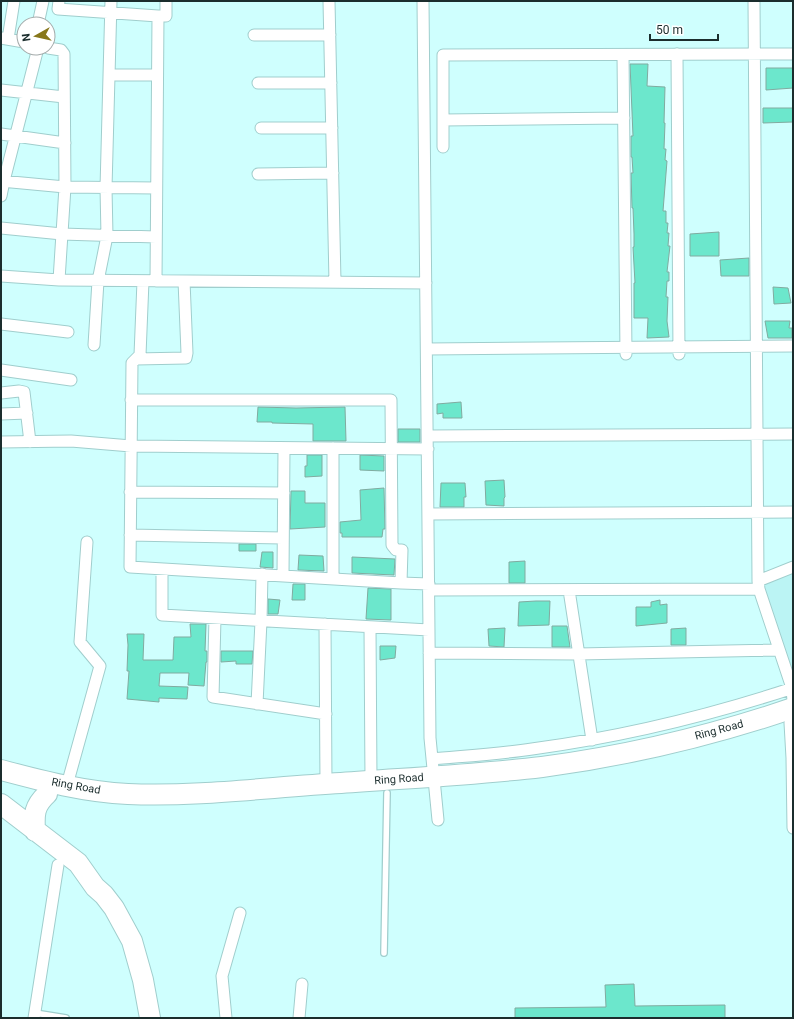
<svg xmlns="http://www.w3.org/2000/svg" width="794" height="1019" font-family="Roboto,sans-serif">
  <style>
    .built { fill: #bbf4f4 }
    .building { fill: #6ce7cc; stroke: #81aba0 }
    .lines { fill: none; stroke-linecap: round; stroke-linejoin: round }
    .lane-casing { stroke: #a0cecd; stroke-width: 8 }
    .street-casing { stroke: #a0cecd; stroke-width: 13 }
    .highway-casing { stroke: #a0cecd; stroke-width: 22 }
    .lane { stroke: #fff; stroke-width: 5.5 }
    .street { stroke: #fff; stroke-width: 11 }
    .highway { stroke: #fff; stroke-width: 20 }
    .labels { text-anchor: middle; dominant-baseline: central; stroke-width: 3; stroke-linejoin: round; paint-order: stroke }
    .street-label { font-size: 11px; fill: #1b2d2d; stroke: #fff }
  </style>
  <rect width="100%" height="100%" fill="#cffffe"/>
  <!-- built -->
  <path class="built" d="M793 567V688L758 581Z"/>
  <!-- building -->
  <path class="building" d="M630 64H648L647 86 665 87 664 123H665L664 149H666L665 160 667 161 663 211H666V223H668L667 233H669L668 246H670L667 272H669V281H667L666 297H668L667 321 669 337 647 338 648 318H634V283H635L633 247H634V234L633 208H632L631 173H633L632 157H631V136H633Z
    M766 68H793V88L766 90Z
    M763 108H793V122L763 123Z
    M719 232V256H690V234Z
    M749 258V276H721L720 260Z
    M773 287 788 288 791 303 774 304Z
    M765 321H790L789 328H792V338H768Z
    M461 402 462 418H443V413L437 414V404Z
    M258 407 296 408 345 407 346 441H313V424L272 423V422H257Z
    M398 429H420V442H398Z
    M307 455H322V476L305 477V466H307Z
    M360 455 384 456V471L360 470Z
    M504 480 505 497 504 498V506L486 505 485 481Z
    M441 483H465L466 497H464V507H440Z
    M384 488 385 529H383L382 537H342V533H340V522L361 520 360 490Z
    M291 491H305V503H325V527L290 529Z
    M239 544H256V551H239Z
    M262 552H273V568L260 567Z
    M299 555 323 556 324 571 298 570Z
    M352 557 395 559 394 575 352 573Z
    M525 561V583H509V562Z
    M293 584H305V600H292Z
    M368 588 391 589V620L366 619Z
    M268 599 280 600 278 614H268Z
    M660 600V605L667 604V623L636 626V607H651V602Z
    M536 601H550L549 625 518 626 519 602Z
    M190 624H206L205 651H207V662H206L204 686 188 685 189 673H160L159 686 188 687 187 699 159 698V702L127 699 129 671H127L128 645 127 634H144L143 660H173L174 637H191Z
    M552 626H567L570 647H552Z
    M505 628 504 647 489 646 488 629Z
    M686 628V645H671V629Z
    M380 646H396L395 658 380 660Z
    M221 651H253L252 664H236V661L221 662Z
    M634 984 635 1006 725 1005V1018H515V1008L606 1007 605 985Z"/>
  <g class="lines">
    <defs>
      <path id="lane" d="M384 953 387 793
        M35 1013 66 1018"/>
      <path id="street" d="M59 1 58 9 158 16
        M329 1 335 282
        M423 1 430 738 438 820
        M754 1 758 581 759 589 792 688 793 701
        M38 24 43 1
        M254 35H330
        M1 38 24 42
        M8 39 14 1
        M48 48 61 50 64 54 65 187 156 188
        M677 54 679 354
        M623 55 626 354
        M109 75H157
        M258 83H331
        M1 90 64 97
        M443 120 624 118
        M261 128H332
        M1 134 65 143
        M443 147V55L793 54
        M258 174 333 173
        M1 181 65 187 59 280 426 283
        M1 196 4 181 38 48
        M1 228 62 234 156 237
        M1 276 59 280
        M143 281 140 355 132 363 130 567 401 583 429 584
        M156 281 158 16H166V1
        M1 324 68 332
        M94 345 98 281 107 236 106 188 111 1
        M427 349 793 346
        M136 359 186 358 187 353 184 281
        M1 370 71 380
        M1 393 19 391 24 392 30 442
        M131 400H391L392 545 396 550H402L401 583
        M1 414 27 413
        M428 436 793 434
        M1 442 71 441 131 446 428 449
        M333 448V578
        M130 492 284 493
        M428 514 793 512
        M130 535 283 538
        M162 569V615L429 630
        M283 576 284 448
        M758 581 793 567
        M429 590 759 589
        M569 590 592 740
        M215 618 213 697 326 714
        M325 624 326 784
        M370 627 371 781
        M429 653 578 654 779 650
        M257 704 261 621 262 574
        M793 710 790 723 792 758 793 828
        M432 759C465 756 499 754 532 749 621 737 708 716 793 688
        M67 785 100 666 80 642 87 542
        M34 1018 58 865
        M226 1018 222 976 240 913
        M299 1018 302 984"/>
      <path id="highway" d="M1 770C42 781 85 792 128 794 199 797 270 787 341 783 408 778 475 775 542 767 625 756 714 735 793 708
        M1 804 78 863 95 887 104 895 114 908 132 941 143 980 150 1018
        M35 831C34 814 34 806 47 794"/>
    </defs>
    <!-- lane casing -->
    <use href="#lane" class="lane-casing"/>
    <!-- street casing -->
    <use href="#street" class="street-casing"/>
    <!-- highway casing -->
    <use href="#highway" class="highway-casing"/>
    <!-- lane -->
    <use href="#lane" class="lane"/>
    <!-- street -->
    <use href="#street" class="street"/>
    <!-- highway -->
    <use href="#highway" class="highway"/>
  </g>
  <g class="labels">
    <!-- street labels -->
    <g class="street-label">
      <text transform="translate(719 730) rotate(-15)">Ring Road</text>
      <text transform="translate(399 779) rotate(-4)">Ring Road</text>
      <text transform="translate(76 786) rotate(10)">Ring Road</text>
    </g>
  </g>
  <!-- border -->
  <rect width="794" height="1019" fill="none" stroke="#1b2d2d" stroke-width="4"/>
  <!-- north arrow -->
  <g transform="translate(36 36) rotate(262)"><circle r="19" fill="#ffffff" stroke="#a4abab"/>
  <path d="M0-3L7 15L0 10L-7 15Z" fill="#87771b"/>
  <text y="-6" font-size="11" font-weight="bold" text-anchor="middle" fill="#1b2d2d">N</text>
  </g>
  <!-- scale -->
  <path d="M650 34v6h68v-6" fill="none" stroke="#1b2d2d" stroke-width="2"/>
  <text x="656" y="34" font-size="12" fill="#1b2d2d" stroke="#ffffff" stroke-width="3" paint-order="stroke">50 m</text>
</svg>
